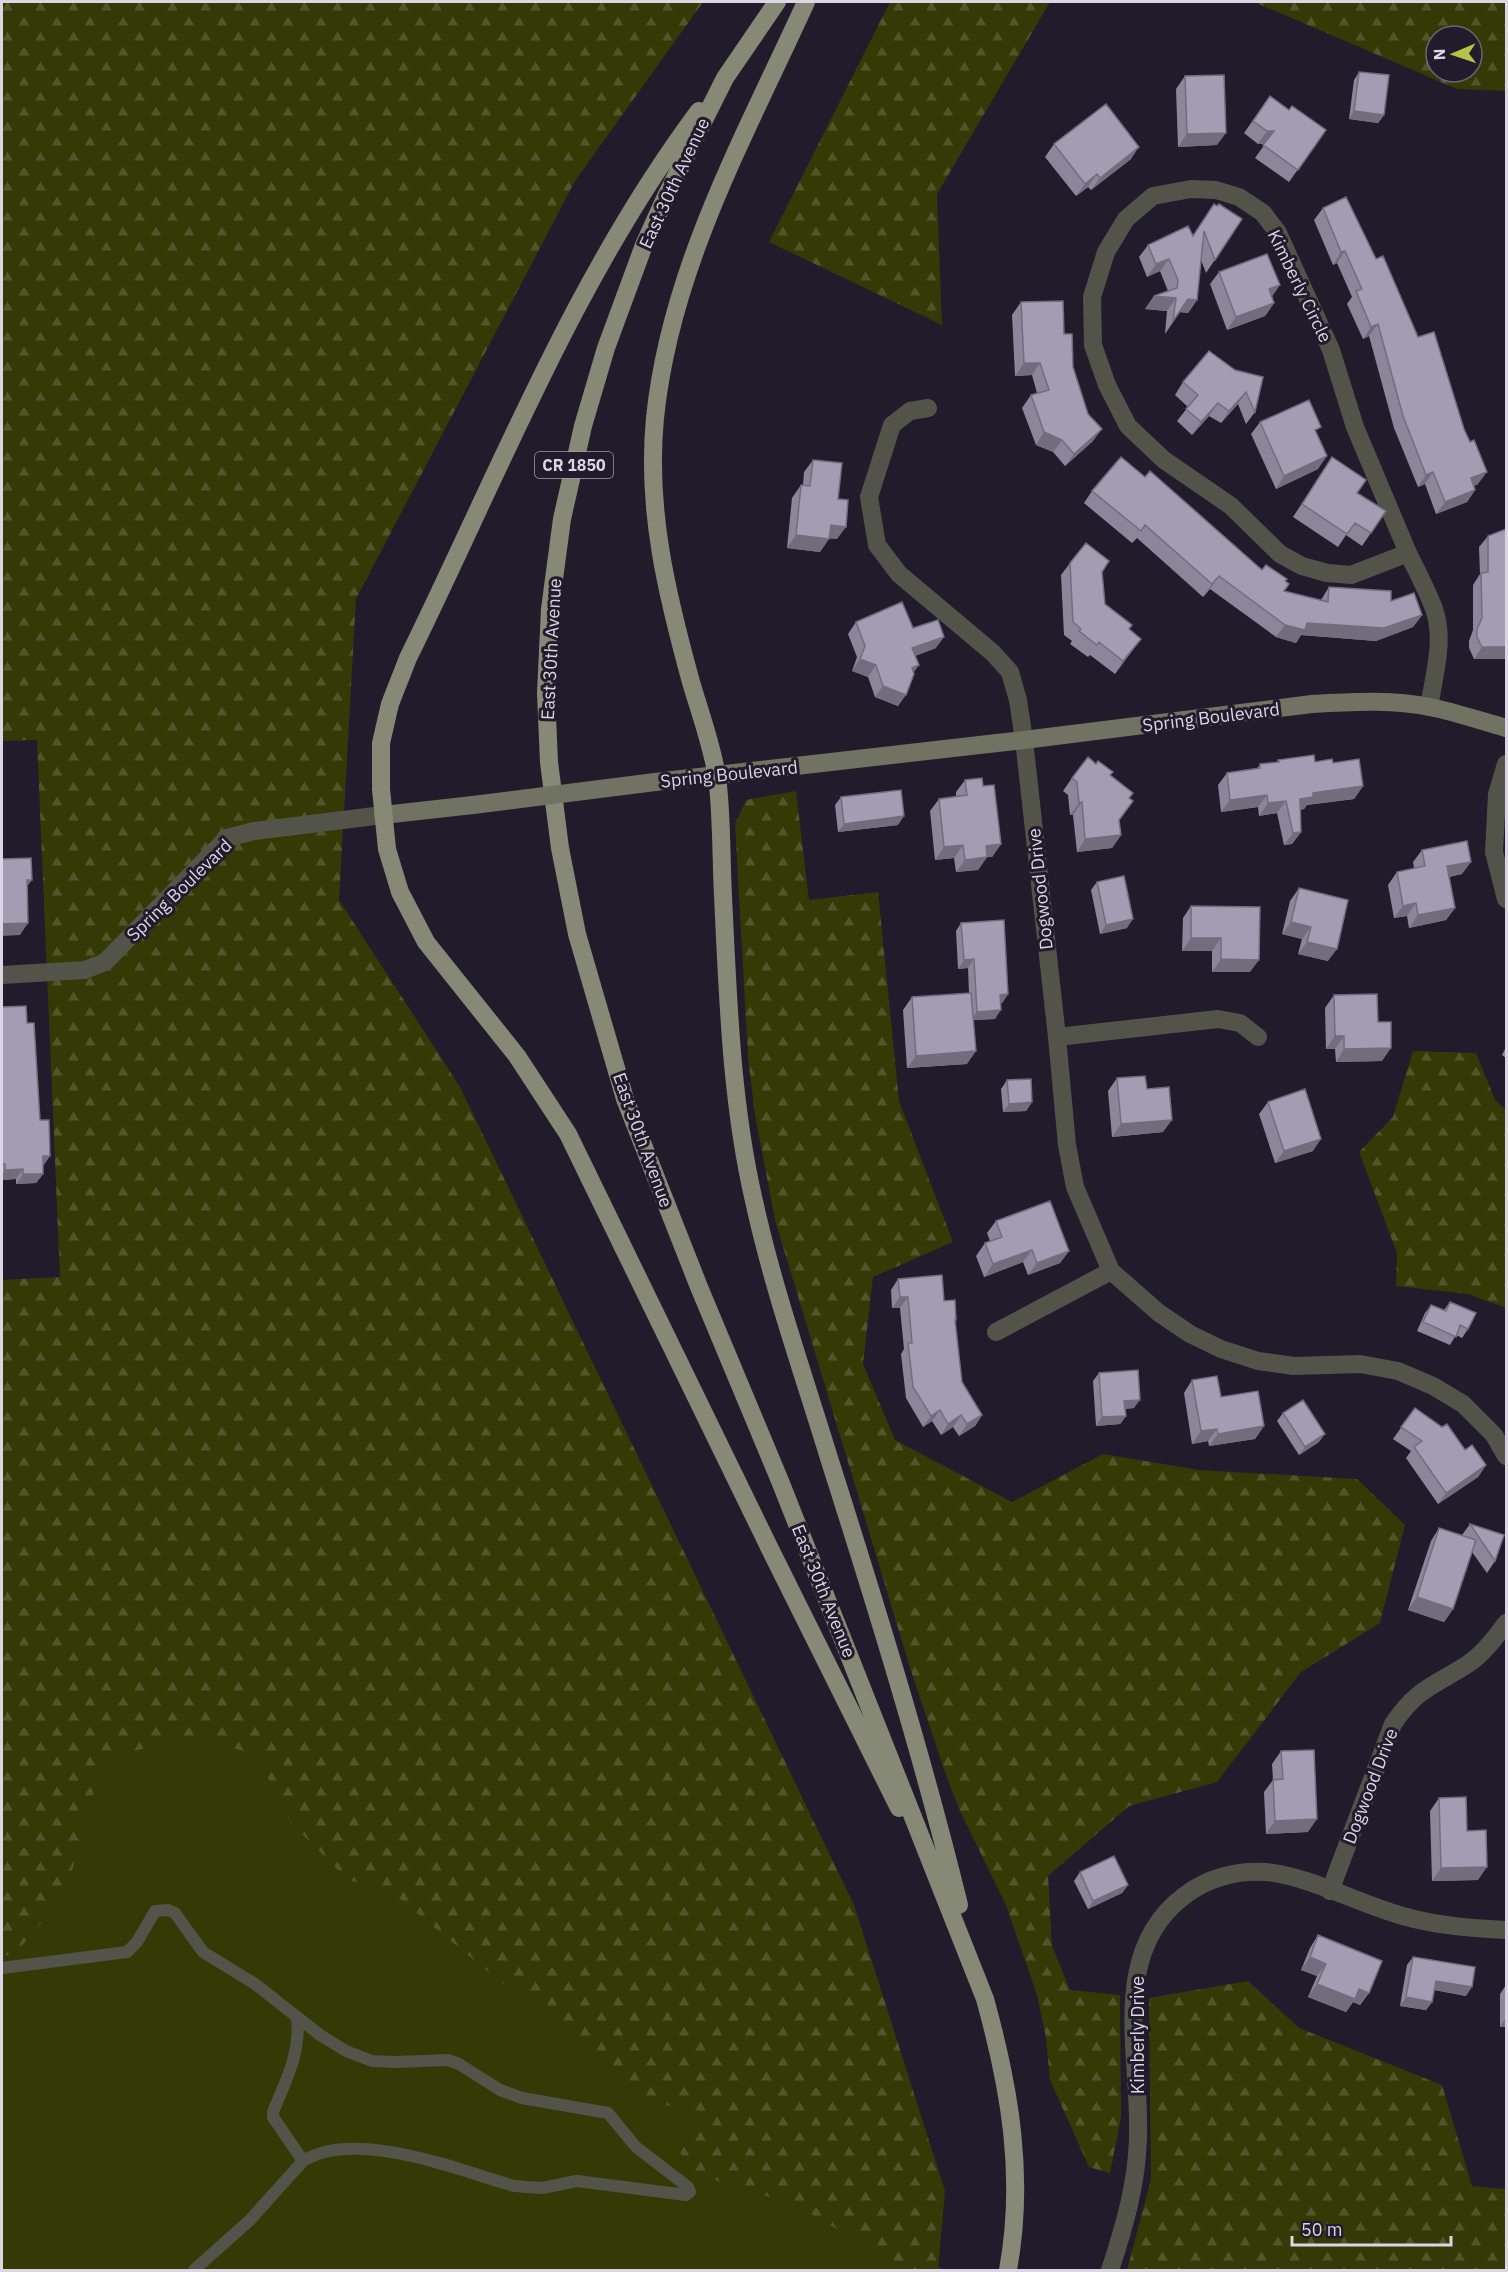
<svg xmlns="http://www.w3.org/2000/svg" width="1508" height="2272" font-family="'IBM Plex Sans',sans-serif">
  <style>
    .green { fill: #353905 }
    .forest { fill: url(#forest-firs); fill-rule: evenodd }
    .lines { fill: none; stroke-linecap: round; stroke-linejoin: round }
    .lane { stroke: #52544a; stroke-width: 12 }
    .street { stroke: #52544a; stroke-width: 18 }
    .secondary { stroke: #707262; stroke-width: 18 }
    .primary { stroke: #868975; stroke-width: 18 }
    .secondary-bridge { stroke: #707262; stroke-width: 18 }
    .wall { fill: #8c869a }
    .shaded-wall { fill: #726d7d }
    .building { fill: #a39cb3; stroke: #726d7d; stroke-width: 1.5 }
    .labels { text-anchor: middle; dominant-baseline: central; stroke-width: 6; stroke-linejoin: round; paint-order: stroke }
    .shield { fill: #211b2c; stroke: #a29eac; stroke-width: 1.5 }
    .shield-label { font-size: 16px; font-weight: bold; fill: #dad6e3 }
    .street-label { font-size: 18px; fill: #dad6e3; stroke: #211b2c }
  </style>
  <defs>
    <pattern id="forest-firs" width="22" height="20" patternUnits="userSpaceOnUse" patternTransform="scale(1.5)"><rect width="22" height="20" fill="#353905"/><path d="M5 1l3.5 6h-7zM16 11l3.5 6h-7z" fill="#525529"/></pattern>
  </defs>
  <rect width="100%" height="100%" fill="#211b2c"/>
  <!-- green -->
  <path class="green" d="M2 1615 277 1734 943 2270H2Z"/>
  <!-- forest -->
  <path class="forest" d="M2 2H703L575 181 356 599 339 900 460 1087 854 1905 945 2191 938 2270H909L795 2205 690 2172 680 2152 692 2124 686 2113 638 2093 606 2076 557 2028 390 1891 348 1880 291 1823 257 1756 199 1736 103 1758 66 1893 16 1953 2 1956V1280L60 1277 37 740 2 741Z
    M890 2H1050L937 194 942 325 769 242Z
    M1254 2H1506V91L1457 89ZM1436 36H1472V72H1436Z
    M796 791 809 900 878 892 899 1101 953 1242 873 1277 863 1364 895 1440 1012 1502 1103 1454 1199 1470 1357 1479 1405 1525 1380 1623 1301 1672 1217 1782 1129 1806 1048 1876 1052 1946 1070 1990 1120 1995 1121 2117 1110 2173 1089 2167 1050 2080 1046 2038 1037 1995 1026 1963 1006 1905 960 1811 947 1778 911 1671 775 1220 755 1115 748 1057 735 824 746 800Z
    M1413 1051 1476 1053 1495 1100 1506 1110V1308L1468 1294 1396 1286 1397 1253 1359 1152 1393 1117Z
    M1248 1981 1299 2028 1442 2085 1472 2186 1506 2189V2270H1127L1151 2179 1149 1998Z"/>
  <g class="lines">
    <!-- lane -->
    <path class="lane" d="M2 1968 127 1952 137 1942 155 1911 168 1910 175 1913 203 1952 255 1984 320 2035 346 2051 372 2061 395 2062 448 2060 459 2064 500 2090 522 2098 608 2113 636 2147 688 2187 690 2192 686 2195 577 2181 542 2188 514 2186C458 2170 356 2128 303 2161L250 2220 194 2270
      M297 2018C301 2053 286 2080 273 2112V2117L303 2161"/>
    <!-- street -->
    <path class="street" d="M1191 189 1216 190 1239 197 1263 213 1278 233 1331 350 1355 427 1408 553 1351 575 1327 573 1302 566 1280 554 1231 506 1164 460 1128 426 1107 385 1093 345 1092 297 1106 252 1126 219 1153 196Z
      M928 408 910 411 892 425 869 497 877 545 899 574 993 653 1010 672 1018 700 1024 740 1057 1037 1067 1145 1075 1187 1111 1271 1159 1313 1190 1334 1221 1349 1258 1361 1294 1366 1360 1364 1398 1371 1433 1386 1463 1404 1494 1435 1506 1456
      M1408 553C1417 571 1427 590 1434 609 1445 639 1434 676 1429 707
      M1506 764 1497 794 1494 852 1506 899
      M2 975 85 970 105 962 227 838 254 831 383 815
      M1057 1037 1218 1019 1240 1023 1258 1037
      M996 1332 1111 1271
      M1330 1891 1393 1724C1417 1688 1434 1686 1468 1664 1484 1653 1495 1638 1506 1623
      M1110 2270C1124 2228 1137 2183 1138 2138 1141 2056 1108 1953 1184 1896 1207 1878 1237 1870 1265 1872 1304 1875 1352 1900 1390 1912 1427 1925 1468 1928 1506 1930"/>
    <!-- secondary -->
    <path class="secondary" d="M655 782 1024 740 1312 704C1351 702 1391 699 1430 707 1455 712 1481 721 1506 728
      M383 815 473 805"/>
    <!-- primary -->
    <path class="primary" d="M777 2 725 78 667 194 644 245 606 348 583 426 562 519 550 609 546 693 549 762 560 848 577 934 625 1099 699 1287 780 1481 985 1999C1010 2089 1025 2177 1008 2270
      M806 2C745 136 670 269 655 418 646 509 667 595 691 682 700 713 712 745 717 777 722 814 721 859 723 896 728 998 731 1102 754 1201 773 1288 803 1373 829 1458 876 1606 922 1754 959 1905
      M699 111C575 277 499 473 408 658L390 704 381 743V789L387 849 400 892 426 942 517 1056 568 1134 771 1551 899 1808"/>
    <!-- secondary-bridge -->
    <path class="secondary-bridge" d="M473 805 655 782"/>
  </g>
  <!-- wall -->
  <path class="wall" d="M1359 72 1384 115 1378 123 1349 119 1354 80Z
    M1185 76 1217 145 1178 147 1176 89Z
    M1270 96 1289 110 1326 130 1289 182 1255 158 1265 144H1258L1244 133Z
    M1054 144 1131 159 1091 190 1088 187 1076 196 1045 157Z
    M1323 208 1478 484 1474 486 1475 490 1467 502 1436 514 1425 484 1418 487 1394 428 1369 336 1363 339 1347 304 1352 297 1337 263 1333 265 1314 220Z
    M1242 219 1206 273 1201 260 1197 300 1188 313 1180 312 1165 334 1167 311 1145 309 1154 296 1168 291 1160 271 1147 277 1139 257 1148 245 1193 236Z
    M1219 272 1272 296 1274 303 1265 316 1227 330 1210 284Z
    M1021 302 1064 334 1073 367 1093 441 1065 466 1053 452 1036 445 1022 408 1031 395 1037 393 1032 375 1015 376 1012 315Z
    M1235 370 1263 377 1255 412 1246 424 1238 404 1221 423 1209 416 1192 435 1177 421 1188 407 1175 395 1183 382Z
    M1260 422 1316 434 1318 469 1276 489 1251 434Z
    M1332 457 1357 493 1386 511 1362 546 1346 535 1338 547 1293 517Z
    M813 460 838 499 837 539 829 538 820 552 787 548 792 498 801 485H803L804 472Z
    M1145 477 1262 570 1285 581 1284 591 1321 600 1329 587 1391 601 1422 615 1413 627 1376 641 1301 635 1296 643 1276 637 1210 589 1203 597 1137 538 1132 543 1084 503 1092 491Z
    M1506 529V659H1474L1469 648V641L1473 630V585L1480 574 1479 547 1488 536Z
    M1070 563 1102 572 1105 604 1129 629 1132 651 1115 674 1090 655 1088 657 1070 644 1072 641 1064 635 1061 575Z
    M856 622 913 628 936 648 915 656 914 673 898 706 875 697 868 677 852 671 857 657 848 634Z
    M1278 760 1333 763 1363 786 1354 799 1307 805 1304 809 1300 810 1301 832 1292 844 1284 845 1277 813 1259 816 1258 807 1221 812 1218 785 1227 773 1257 769 1260 764 1277 762Z
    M1110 775 1130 798 1119 820 1121 835 1112 848 1077 852 1073 815H1070L1068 795 1063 791 1072 778Z
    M965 780 983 786 1001 844 992 857H987L978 870 956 872 954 858 935 860 930 811 939 799 956 797V792Z
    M841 797 898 825 838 832 835 805Z
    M1422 850 1462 874 1449 877 1455 908 1446 920 1409 928 1407 916 1394 918 1388 885 1397 872 1414 868 1413 862Z
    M1097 882 1127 928 1100 934 1091 890Z
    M1299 888 1328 961 1298 954 1302 939 1282 934 1290 901Z
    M1191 906 1250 972H1212V951H1182L1183 918Z
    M961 923 1008 994 1002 1003H1001L995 1019 973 1020 967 1064 907 1068 903 1010 912 997 969 993 968 968 958 969 956 931Z
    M1334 995 1378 1022 1382 1061 1336 1062 1335 1049H1326L1325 1008Z
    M2 1007 27 1023 40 1120 50 1156 43 1165V1174L36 1183 16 1184V1179L2 1180Z
    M1506 1047V1058L1502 1055Z
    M1117 1078 1147 1089 1163 1132 1112 1137 1108 1091Z
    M1007 1080 1032 1102 1026 1111 1003 1112 1001 1089Z
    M1268 1102 1313 1151 1275 1163 1259 1114Z
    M996 1221 1069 1251 1060 1263 1028 1275 1023 1262 984 1277 976 1256 985 1243 990 1241 987 1233Z
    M898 1279 944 1301 955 1322 962 1382 982 1415 975 1426 959 1436 953 1427 941 1435 932 1421 923 1427 906 1398 901 1354 904 1349 900 1308H892L891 1290Z
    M1450 1302 1468 1329 1462 1338 1456 1335 1450 1345 1417 1331 1425 1313 1431 1305 1444 1310Z
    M1099 1373 1134 1408 1125 1409 1126 1416 1120 1424 1096 1426 1093 1381Z
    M1192 1380 1221 1397 1264 1426 1255 1439 1209 1446 1208 1441 1192 1444 1184 1393Z
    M1415 1408 1442 1427 1465 1450 1486 1465 1478 1477 1438 1504 1406 1458 1411 1451 1393 1439Z
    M1283 1413 1319 1442 1299 1455 1277 1421Z
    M1470 1524 1495 1561 1487 1573 1472 1552 1453 1609 1444 1622 1408 1610 1431 1541 1439 1528 1462 1535Z
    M1281 1751 1308 1832 1266 1834 1264 1792 1273 1780 1272 1764Z
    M1439 1798 1467 1831 1478 1880 1432 1881 1430 1811Z
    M1080 1872 1128 1885 1122 1893 1088 1909 1074 1881Z
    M1318 1935 1369 1993 1360 2005 1353 2002 1346 2012 1308 1997 1317 1976 1301 1970 1310 1948Z
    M1413 1957 1466 1996 1434 1990 1432 2002 1426 2010 1400 2006 1407 1965Z
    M1506 1985V2027H1500V1994Z"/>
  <!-- shaded-wall -->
  <path class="shaded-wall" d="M1354 111 1384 115 1378 123 1349 119Z
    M1267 131H1274L1265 144H1258Z
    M1226 133 1217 145 1178 147 1187 134Z
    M1139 147 1131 159 1091 190 1100 178Z
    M1097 174 1088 187 1076 196 1085 184Z
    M1345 251 1337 263 1333 265 1341 252Z
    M1169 259 1160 271 1147 277 1156 264Z
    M1280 285 1271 298 1269 289Z
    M1154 296 1176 298 1167 311 1145 309Z
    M1188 299 1197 300 1188 313 1179 312Z
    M1274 303 1265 316 1227 330 1236 317Z
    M1378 324 1369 336 1363 339 1371 327Z
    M1024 363H1040L1032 375 1015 376Z
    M1246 392 1238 404 1221 423 1229 411Z
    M1218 403 1209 416 1192 435 1201 422Z
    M1102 429 1093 441 1065 466 1074 454Z
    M1044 432 1062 440 1053 452 1036 445Z
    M1327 456 1318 469 1276 489 1284 476Z
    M1433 472 1425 484 1418 487 1426 475Z
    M1487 472 1478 484 1462 490 1471 478Z
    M1475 490 1467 502 1436 514 1445 502Z
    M831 525 846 527 837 539 822 538Z
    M796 535 829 539 820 552 787 548Z
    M1219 576 1210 589 1203 597 1212 584Z
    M1422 615 1413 627 1376 641 1301 635 1296 643 1276 637 1285 625Z
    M944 637 936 648 904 660 912 648Z
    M1141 639 1132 651 1115 674 1123 661Z
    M1482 647H1506V659H1474Z
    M860 659 876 665 868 677 852 671Z
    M919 665 911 676 912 668Z
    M883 686 906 695 898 706 875 697Z
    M1363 786 1354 799 1307 805 1304 809 1291 811 1300 799 1313 793Z
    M1267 795 1258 807 1221 812 1230 800Z
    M1286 801 1277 813 1259 816 1268 803Z
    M1082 802 1073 815H1070L1079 803Z
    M904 816 898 825 838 832 844 824Z
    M1301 832 1292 844 1284 845 1293 833Z
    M1121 835 1112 848 1077 852 1085 839Z
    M1001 844 992 857H987L978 870 956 872 965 860 986 846Z
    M963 845 954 858 935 860 944 847Z
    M1471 862 1462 874 1438 879 1447 866Z
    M27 880H32L23 892Z
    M1416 903 1407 916 1394 918 1403 906Z
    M1455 908 1446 920 1409 928 1418 915Z
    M1133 919 1127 928 1100 934 1106 925Z
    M1291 922 1311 927 1302 939 1282 934Z
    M28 923 20 935 2 936V924Z
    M1191 938H1221L1212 951H1182Z
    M1307 942 1337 949 1328 961 1298 954Z
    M974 959 968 968 958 969 964 960Z
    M1221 959 1259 960 1250 972H1212Z
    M1008 994 1002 1003H994L1000 995Z
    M1001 1010 995 1019 971 1020 977 1012Z
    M1335 1036H1344L1335 1049H1326Z
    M1391 1048 1382 1061 1336 1062 1344 1049Z
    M976 1051 967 1064 907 1068 916 1056Z
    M1032 1102 1026 1111 1003 1112 1009 1104Z
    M1172 1120 1163 1132 1112 1137 1121 1124Z
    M1321 1139 1313 1151 1275 1163 1284 1151Z
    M43 1156H50L44 1165 36 1166Z
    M23 1169 16 1179 2 1180V1175L5 1170Z
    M23 1174H43L36 1183 16 1184Z
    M1032 1250 1023 1262 984 1277 993 1264Z
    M1069 1251 1060 1263 1028 1275 1037 1263Z
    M900 1297H908L900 1308H892Z
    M1140 1400 1134 1408 1118 1409 1124 1401Z
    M940 1410 932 1421 923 1427 931 1416Z
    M961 1415 953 1427 941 1435 948 1424Z
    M982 1415 975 1426 959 1436 967 1424Z
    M1126 1416 1120 1424 1096 1426 1102 1417Z
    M1264 1426 1255 1439 1209 1446 1218 1434Z
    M1217 1429 1208 1441 1192 1444 1201 1431Z
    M1325 1434 1319 1442 1299 1455 1305 1447Z
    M1486 1465 1478 1477 1438 1504 1446 1493Z
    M1417 1597 1453 1609 1444 1622 1408 1610Z
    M1317 1819 1308 1832 1266 1834 1275 1821Z
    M1487 1867 1478 1880 1432 1881 1441 1868Z
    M1128 1885 1122 1893 1088 1909 1093 1901Z
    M1310 1957 1326 1964 1317 1976 1301 1970Z
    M1436 1981 1472 1987 1466 1996 1430 1989Z
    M1317 1984 1359 1989 1369 1993 1360 2005 1353 2002 1346 2012 1308 1997Z
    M1406 1997 1432 2002 1426 2010 1400 2006Z
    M1506 2017V2027H1500Z"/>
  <!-- building -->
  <path class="building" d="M1359 72 1389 75 1384 115 1354 111Z
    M1224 75 1226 133 1187 134 1185 76Z
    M1270 96 1289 110 1292 106 1326 130 1298 170 1263 145 1274 131H1267L1253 121Z
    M1106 104 1139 147 1100 178 1097 174 1085 184 1054 144Z
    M1346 197 1376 259 1383 256 1418 337 1434 332 1464 429 1470 442 1474 440 1487 472 1471 478 1475 490 1445 502 1433 472 1426 475 1403 416 1378 324 1371 327 1356 291 1362 289 1345 251 1341 252 1323 208Z
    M1214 204 1217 206 1219 204 1242 219 1215 260 1204 231 1197 300 1188 299 1173 321 1176 298 1154 296 1177 288 1178 280 1169 259 1156 264 1148 245 1188 226 1193 236Z
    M1267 254 1280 285 1269 289 1274 303 1236 317 1219 272Z
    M1063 301 1064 334H1072L1073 367 1088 414 1102 429 1074 454 1062 440 1044 432 1031 395 1049 390 1040 363H1024L1021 302Z
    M1209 351 1235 370 1263 377 1255 412 1246 392 1229 411 1218 403 1201 422 1186 409 1198 395 1183 382Z
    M1309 400 1321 427 1315 430 1327 456 1284 476 1260 422Z
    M1121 457 1145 477 1150 471 1262 570 1266 565 1287 579 1285 581 1289 584 1284 591 1328 602 1329 587 1391 591V601L1414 593 1422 615 1384 628 1307 623 1305 630 1285 625 1219 576 1212 584 1145 525 1141 531 1092 491Z
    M1332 457 1366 480 1357 493 1386 511 1371 533 1355 523 1347 534 1302 504Z
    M813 460 842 463 838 499 848 500 846 527 831 525 829 539 796 535 801 485 810 486Z
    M1506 529V647H1482L1477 637V629L1482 618 1481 573 1488 572V536Z
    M1086 543 1109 561 1102 572 1105 604 1132 625 1129 629 1141 639 1123 661 1099 642 1097 645 1079 631 1081 629 1073 622 1070 563Z
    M902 602 913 628 938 620 944 637 912 648 919 665 912 668 914 674 906 695 883 686 876 665 860 659 865 646 856 622Z
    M1314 755 1315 762 1332 759 1333 763 1359 759 1363 786 1313 793V797L1300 799 1301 832 1293 833 1286 801 1268 803 1267 795 1230 800 1227 773 1260 768V764L1279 762 1278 760Z
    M1088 757 1096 764 1098 761 1113 772 1110 775 1133 793 1129 798 1133 801 1119 820 1121 835 1085 839 1082 802 1079 803 1077 782 1072 778Z
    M982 778 983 786 994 785 1001 844 986 846 987 857 965 860 963 845 944 847 939 799 967 795 965 780Z
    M901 790 904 816 844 824 841 797Z
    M1467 841 1471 862 1447 866 1455 908 1418 915 1416 903 1403 906 1397 872 1425 866 1422 850Z
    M31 858 32 880H27L28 923 2 924V859Z
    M1124 876 1133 919 1106 925 1097 882Z
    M1299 888 1348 900 1337 949 1307 942 1311 927 1291 922Z
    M1191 906 1260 907 1259 960 1221 959V938H1191Z
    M1004 920 1008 994 1000 995 1001 1010 977 1012 974 959 964 960 961 923Z
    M971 993 976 1051 916 1056 912 997Z
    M1377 994 1378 1022H1391V1048L1344 1049V1036H1335L1334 995Z
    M26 1006 27 1023H34L40 1120H49L50 1156H43V1174H23V1169L5 1170V1164H2V1007Z
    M1145 1076 1147 1089 1169 1087 1172 1120 1121 1124 1117 1078Z
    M1031 1079 1032 1102 1009 1104 1007 1080Z
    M1305 1089 1321 1139 1284 1151 1268 1102Z
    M1050 1201 1069 1251 1037 1263 1032 1250 993 1264 985 1243 1002 1237 996 1221Z
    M942 1275 944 1301 955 1300 956 1320H955L962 1382 982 1415 967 1424 961 1415 948 1424 940 1410 931 1416 913 1387 908 1343H912L908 1297H900L898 1279Z
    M1450 1302 1476 1313 1468 1329 1460 1325 1456 1337 1423 1322 1431 1305 1446 1311Z
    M1138 1370 1140 1400 1124 1401 1126 1416 1102 1417 1099 1373Z
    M1217 1376 1221 1397 1258 1391 1264 1426 1218 1434 1217 1429 1201 1431 1192 1380Z
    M1303 1400 1325 1434 1305 1447 1283 1413Z
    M1415 1408 1442 1427 1447 1424 1465 1450 1472 1445 1486 1465 1446 1493 1414 1447 1422 1441 1401 1427Z
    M1470 1524 1504 1535 1495 1561Z
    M1439 1528 1476 1540 1453 1609 1417 1597Z
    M1314 1750 1317 1819 1275 1821 1273 1780 1283 1779 1281 1751Z
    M1466 1797 1467 1831 1486 1830 1487 1867 1441 1868 1439 1798Z
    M1114 1856 1128 1885 1093 1901 1080 1872Z
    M1318 1935 1382 1961 1369 1993 1359 1989 1355 1999 1317 1984 1326 1964 1310 1957Z
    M1413 1957 1475 1967 1472 1987 1436 1981 1432 2002 1406 1997Z"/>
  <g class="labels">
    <!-- shield labels -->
    <rect class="shield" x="535" y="452" width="78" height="26" rx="4.5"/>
    <g class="shield-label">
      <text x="574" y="465">CR 1850</text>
    </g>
    <!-- street labels -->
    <g class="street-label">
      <text transform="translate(674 183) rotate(-65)">East 30th Avenue</text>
      <text transform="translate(1300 286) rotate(64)">Kimberly Circle</text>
      <text transform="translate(551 649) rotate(-87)">East 30th Avenue</text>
      <text transform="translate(1211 717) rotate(-7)">Spring Boulevard</text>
      <text transform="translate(729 774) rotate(-6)">Spring Boulevard</text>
      <text transform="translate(1040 889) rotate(-96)">Dogwood Drive</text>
      <text transform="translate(179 890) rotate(-44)">Spring Boulevard</text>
      <text transform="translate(643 1140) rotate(70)">East 30th Avenue</text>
      <text transform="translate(824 1591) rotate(68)">East 30th Avenue</text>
      <text transform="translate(1370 1786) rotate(-69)">Dogwood Drive</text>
      <text transform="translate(1137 2035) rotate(-90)">Kimberly Drive</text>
    </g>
  </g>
  <!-- border -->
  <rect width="1508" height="2272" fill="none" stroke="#dad6e3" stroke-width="6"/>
  <!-- north arrow -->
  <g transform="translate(1454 54) rotate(268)"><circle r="28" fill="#211b2c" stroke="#6b6675" stroke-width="1.5"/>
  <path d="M0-4.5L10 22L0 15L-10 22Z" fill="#b7c148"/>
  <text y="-9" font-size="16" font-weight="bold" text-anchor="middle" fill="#dad6e3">N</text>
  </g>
  <!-- scale -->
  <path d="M1292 2236v9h159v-9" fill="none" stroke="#dad6e3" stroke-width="3"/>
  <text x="1301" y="2236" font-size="18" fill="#dad6e3" stroke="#211b2c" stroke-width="4.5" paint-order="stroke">50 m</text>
</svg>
